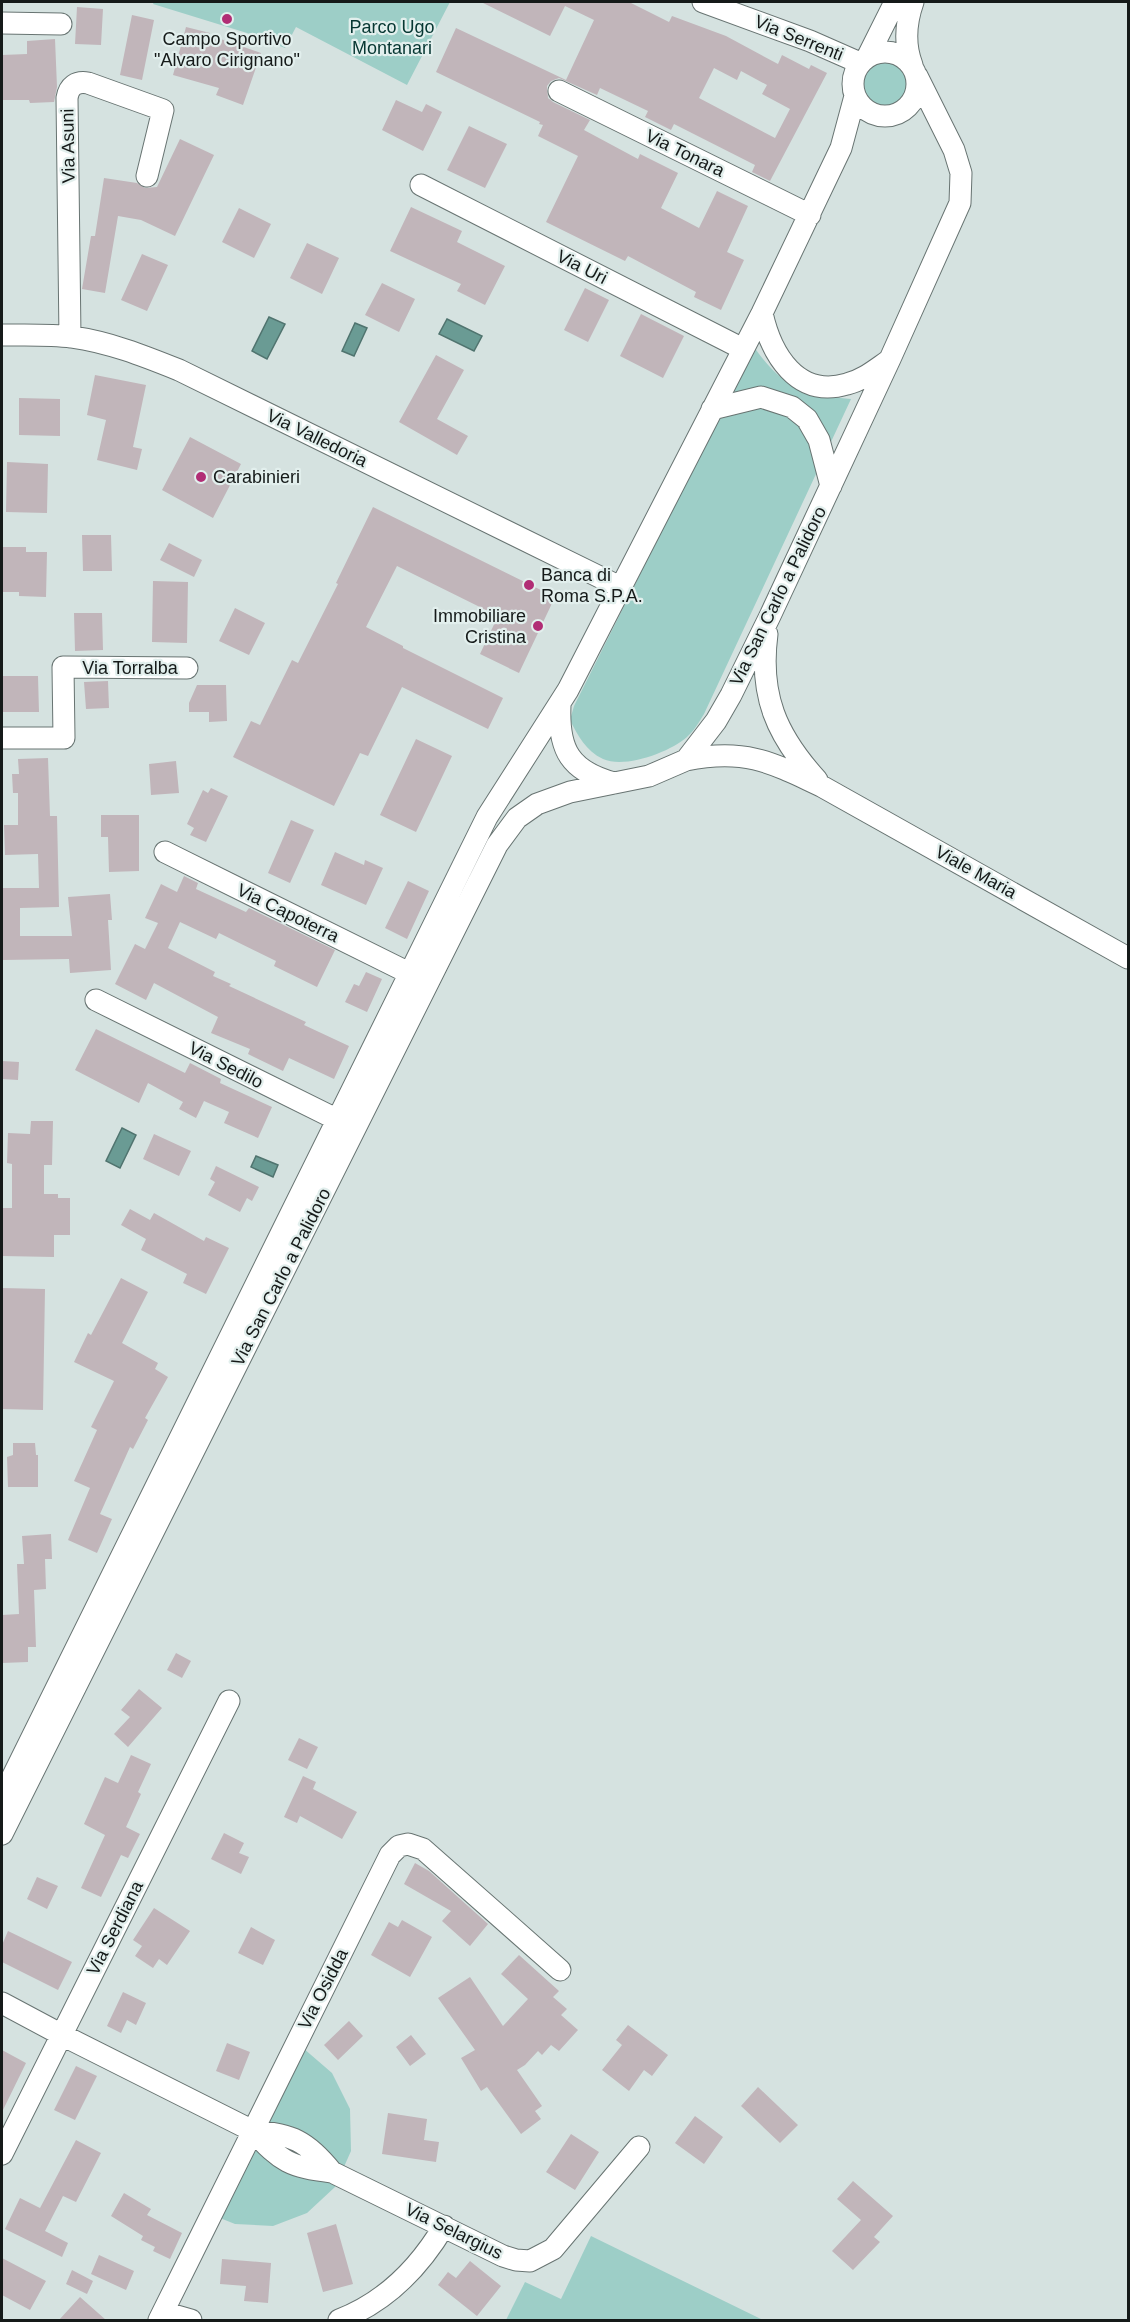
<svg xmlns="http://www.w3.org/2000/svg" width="1130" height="2322" font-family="Arial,sans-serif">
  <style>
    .green { fill: #9dcec7 }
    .water { fill: #6a9b94; stroke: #50746f; stroke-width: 1.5 }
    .building { fill: #c1b5ba; fill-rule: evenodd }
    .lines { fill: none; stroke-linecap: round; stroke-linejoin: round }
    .minor-casing { stroke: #687472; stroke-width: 23 }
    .minor { stroke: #fff; stroke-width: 21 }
    .poi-dot { fill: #b12d75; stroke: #e2efed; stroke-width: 2 }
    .labels { text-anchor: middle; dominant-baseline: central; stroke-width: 4.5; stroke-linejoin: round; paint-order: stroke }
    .park-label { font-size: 18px; fill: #063732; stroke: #e2efed }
    .street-label { font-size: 18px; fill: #151a19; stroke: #e2efed }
    .poi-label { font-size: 18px; fill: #151a19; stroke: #e2efed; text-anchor: start }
  </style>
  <rect width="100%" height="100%" fill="#d5e2e0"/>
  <!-- green -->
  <path class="green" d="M154 2H450L407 85 296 27 285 48 247 33 153 4Z
    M861 84a24 24 0 1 1 48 0a24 24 0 1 1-48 0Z
    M754 347C782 387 804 395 851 399L704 714C699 722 694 731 687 737 670 752 625 769 603 759 586 751 578 736 570 720L574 706Z
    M303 2048 332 2073 350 2109 351 2151 335 2187 307 2213 273 2226 235 2224 220 2218Z
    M591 2236 763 2320H506L525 2282 561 2299Z"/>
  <!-- water -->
  <path class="water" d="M269 317 285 324 267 359 252 351Z
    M447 319 482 336 474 351 439 334Z
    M355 323 367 328 354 356 342 351Z
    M122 1128 136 1135 120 1168 106 1161Z
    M256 1156 278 1165 273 1177 251 1167Z"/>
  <!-- building -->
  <path class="building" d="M481 2H629L669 22 672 16 726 36 778 64 782 55 809 69 811 65 827 73 770 181 752 172 755 165 674 124 671 130 645 117 648 111 600 88 597 95 559 78 551 81 547 86 548 98 553 102 590 120 584 130 638 159 640 154 678 173 661 208 699 228 717 191 748 206 727 252 744 260 721 310 694 297 696 292 628 256 625 261 546 222 578 156 538 136 543 125 539 124 540 122 436 72 456 28 566 80 594 20 565 6 550 36ZM714 68 737 80 741 71 767 85 762 94 790 109 775 138 699 98Z
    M77 7 103 9 101 45 75 44Z
    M132 15 154 20 142 80 120 75Z
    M186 27 210 33 209 35 261 53 243 105 216 95 219 88 173 75Z
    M55 39 57 87 54 102 30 103 29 100H2V55L27 54V41Z
    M396 100 422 112 426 104 442 112 423 151 382 130Z
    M469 126 507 144 485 188 447 170Z
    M180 139 214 155 175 236 141 220 118 216 105 293 82 289 91 236H95L104 178 137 183 145 188 157 187Z
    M411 207 462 231 457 242 505 266 485 305 457 291 461 284 390 251Z
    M239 208 271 224 254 258 222 242Z
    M307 243 339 258 322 294 290 278Z
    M142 254 168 265 147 311 121 300Z
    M382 283 415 299 399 332 365 315Z
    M585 288 609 300 588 342 564 330Z
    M641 314 684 336 663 378 620 356Z
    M436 355 464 370 437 419 468 436 457 455 399 422Z
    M95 375 146 385 133 447 142 449 137 470 97 460 106 420 87 415Z
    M19 398 60 399V436L19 435Z
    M190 437 241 464 213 518 162 490Z
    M7 462 48 464 47 513 6 512Z
    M373 507 555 597 519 673 480 654 498 616 397 566 366 627 403 646V648L503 698 488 729 402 687 368 756 360 753 334 806 233 757 251 721 260 725 292 660 298 663 338 584 336 583Z
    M82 535H111L112 571H83Z
    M169 543 202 560 194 577 160 560Z
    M2 547H26V552H47L46 597 19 596V592H2Z
    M153 581 188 582 187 643 152 642Z
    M235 608 265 623 249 655 219 641Z
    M74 613H102L103 650 75 651Z
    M2 676H38L39 712H2Z
    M108 681 109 708 86 709 84 682Z
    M197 685H226L227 721 209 722V712H189V703Z
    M416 739 452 756 416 832 380 815Z
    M48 758 50 816H57L59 907 20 908V936H72L68 897 110 894 112 920H108L111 970 70 973 69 959 2 960V888H39L38 854 5 855 4 825H18V793H13L12 774H19L18 759Z
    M176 761 179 793 151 795 149 764Z
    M211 788 228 796 206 842 190 835 194 828 187 824 203 790 208 793Z
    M101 815H139V871L109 872 108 837H101Z
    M291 820 314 830 290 883 268 873Z
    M335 852 364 865 365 860 383 868 366 905 321 885Z
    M184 876 198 883 196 889 246 912 249 908 335 950 317 987 274 966 276 961 219 933 216 939 180 922 168 948 215 972 213 976 231 984 229 986 306 1022 304 1025 349 1046 334 1079 289 1058 283 1071 248 1054 250 1049 211 1033 218 1017 154 983 146 1000 115 984 135 944 145 949 158 923 145 918 161 884 177 892Z
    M408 881 429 891 407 939 385 928Z
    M366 972 382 979 367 1012 345 1002 354 984 359 986Z
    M96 1029 185 1073 190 1063 221 1079 220 1083 272 1107 258 1138 224 1123 229 1112 204 1101 196 1118 179 1109 183 1102 148 1083 139 1103 75 1070Z
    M2 1061 19 1062 18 1080 2 1079Z
    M31 1121H53L52 1165H44V1194H58V1198H70V1235H54V1257L2 1256V1208H12V1164L7 1163 8 1133 30 1134Z
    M154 1134 191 1151 179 1176 143 1159Z
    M216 1166 259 1187 252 1201 247 1198 240 1212 208 1195 215 1182 210 1179Z
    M130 1209 150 1220 154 1213 204 1241 206 1237 229 1248 206 1294 183 1283 187 1274 141 1250 146 1239 121 1225Z
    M121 1278 148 1292 122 1343 158 1363 155 1369 168 1377 145 1418 148 1420 133 1449 130 1447 100 1514 112 1519 97 1553 68 1540 90 1488 74 1481 97 1430 91 1427 114 1381 74 1362 88 1333 91 1335Z
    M2 1288 45 1289 43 1410 2 1409Z
    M13 1443H35L36 1455H38V1487H8L7 1457 13 1455Z
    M51 1534 52 1559H45L46 1589 34 1590 36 1647H28V1662L2 1663V1615L19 1614 17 1564H24L22 1536Z
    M176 1653 191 1661 182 1678 167 1670Z
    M139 1689 162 1708 128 1747 114 1734 130 1717 121 1710Z
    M299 1738 318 1747 307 1769 288 1760Z
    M131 1755 151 1764 138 1792 141 1794 126 1827 140 1834 128 1858 121 1855 101 1897 81 1888 105 1835 84 1824 105 1777 118 1783Z
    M303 1776 316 1782 313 1789 357 1812 342 1839 300 1816 297 1823 284 1817Z
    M224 1833 244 1843 239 1853 249 1857 241 1874 211 1859Z
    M415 1863 429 1871 488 1924 470 1946 442 1921 451 1911 404 1884Z
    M37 1877 58 1886 47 1909 27 1899Z
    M154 1908 190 1931 167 1965 159 1959 153 1968 135 1956 142 1946 133 1940Z
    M402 1920 432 1937 410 1977 371 1955 389 1922 398 1927Z
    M251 1927 275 1940 263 1965 238 1953Z
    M8 1931 72 1962 58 1990 2 1962V1945Z
    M519 1955 559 1991 553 1997 567 2009 561 2015 578 2030 559 2051 551 2045 542 2055 538 2051 525 2065 517 2070 542 2106 535 2111 541 2119 521 2134 487 2087 481 2091 461 2058 475 2050 438 1998 470 1977 503 2026 528 1999 501 1974Z
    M123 1992 146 2003 136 2025 127 2020 121 2033 107 2026Z
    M349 2021 363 2036 338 2060 324 2045Z
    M628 2025 668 2055 652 2076 644 2070 629 2091 602 2070 622 2045 616 2040Z
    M411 2035 426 2054 410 2066 396 2047Z
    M227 2043 250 2052 239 2080 216 2071Z
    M2 2050 26 2063 2 2112Z
    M76 2066 97 2076 75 2120 54 2110Z
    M758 2087 798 2125 780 2143 741 2106Z
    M388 2113 427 2119 424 2140 439 2142 436 2162 382 2154Z
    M695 2116 723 2137 704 2164 675 2143Z
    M571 2134 599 2152 575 2190 546 2172Z
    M76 2140 101 2153 76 2202 63 2196 45 2231 68 2243 62 2257 5 2229 20 2198 40 2208Z
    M853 2181 893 2216 874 2237 880 2242 853 2270 832 2251 861 2220 837 2199Z
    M124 2193 151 2209 147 2215 182 2233 170 2259 153 2251 155 2247 141 2240 143 2236 111 2216Z
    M336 2224 353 2284 323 2292 307 2233Z
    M99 2255 134 2271 126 2290 91 2274Z
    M2 2258 46 2281 30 2310 2 2295Z
    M222 2259 271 2263 268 2303 244 2301 246 2286 220 2284Z
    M470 2261 501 2286 477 2316 438 2285 448 2272 456 2278Z
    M72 2270 93 2281 87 2294 66 2284Z
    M80 2297 106 2320H59Z"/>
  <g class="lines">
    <defs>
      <path id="minor" d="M703 2 810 41 860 63
        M2 23 61 24
        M853 84a32 32 0 1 1 64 0a32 32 0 1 1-64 0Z
        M868 56 895 2
        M912 65C904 44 906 22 913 2
        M559 91 810 215
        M421 185 743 349
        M762 313C771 354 797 399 847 384 863 380 875 370 888 361
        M2 335C25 335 49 334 72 337 109 342 144 356 179 370L620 587
        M70 337 67 98C69 86 76 81 88 83L163 110 147 176
        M712 409 761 397 792 407 807 419 819 440 831 486
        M767 634C759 695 776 735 817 780
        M560 705C558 750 570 771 614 783
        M2 738H64L63 667 187 668
        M686 760C745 748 771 762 823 787L1128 958
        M165 852 411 974
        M96 1000 348 1125
        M2 1798 487 817 568 690 762 313 841 148 855 96
        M2 1834 497 845 517 818 537 804 570 792 649 776 686 760 716 721 731 695 769 618 890 359 960 203 961 173 954 150 917 76
        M2 2003 62 2035 253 2131C292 2134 307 2141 332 2172
        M253 2131C281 2162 290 2167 332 2172L503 2256 516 2260 530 2261 553 2249 639 2147
        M2 2154 229 1701
        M163 2312 191 2320
        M159 2320 390 1855 399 1846 408 1844 423 1849 560 1970
        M339 2320C386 2302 419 2268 444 2226"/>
    </defs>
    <!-- minor casing -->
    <use href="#minor" class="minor-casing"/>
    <!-- minor -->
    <use href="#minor" class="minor"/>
  </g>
  <!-- markers -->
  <g class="poi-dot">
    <circle cx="227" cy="19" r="6"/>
    <circle cx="201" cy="477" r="6"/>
    <circle cx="529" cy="585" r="6"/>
    <circle cx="538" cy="626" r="6"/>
  </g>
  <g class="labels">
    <!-- park labels -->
    <g class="park-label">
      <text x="392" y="27">Parco Ugo<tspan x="392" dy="21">Montanari</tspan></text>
    </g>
    <!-- street labels -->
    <g class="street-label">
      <text transform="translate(799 38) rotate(22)">Via Serrenti</text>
      <text transform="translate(68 146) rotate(-91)">Via Asuni</text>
      <text transform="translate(685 153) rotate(26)">Via Tonara</text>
      <text transform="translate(582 267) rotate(27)">Via Uri</text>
      <text transform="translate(317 438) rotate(26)">Via Valledoria</text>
      <text transform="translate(778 596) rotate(-64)">Via San Carlo a Palidoro</text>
      <text x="130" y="668">Via Torralba</text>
      <text transform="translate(976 872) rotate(29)">Viale Maria</text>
      <text transform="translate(288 913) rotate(26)">Via Capoterra</text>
      <text transform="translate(226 1065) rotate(27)">Via Sedilo</text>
      <text transform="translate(281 1277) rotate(-63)">Via San Carlo a Palidoro</text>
      <text transform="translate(115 1928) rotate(-63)">Via Serdiana</text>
      <text transform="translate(323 1989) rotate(-63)">Via Osidda</text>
      <text transform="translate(454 2231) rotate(26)">Via Selargius</text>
    </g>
    <!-- poi labels -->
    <g class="poi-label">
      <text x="227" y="39" text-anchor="middle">Campo Sportivo<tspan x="227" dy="21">"Alvaro Cirignano"</tspan></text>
      <text x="213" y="477">Carabinieri</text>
      <text x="541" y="575">Banca di<tspan x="541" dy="21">Roma S.P.A.</tspan></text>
      <text x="526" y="616" text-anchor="end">Immobiliare<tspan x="526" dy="21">Cristina</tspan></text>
    </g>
  </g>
  <!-- border -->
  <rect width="1130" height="2322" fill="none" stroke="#151a19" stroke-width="6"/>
</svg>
